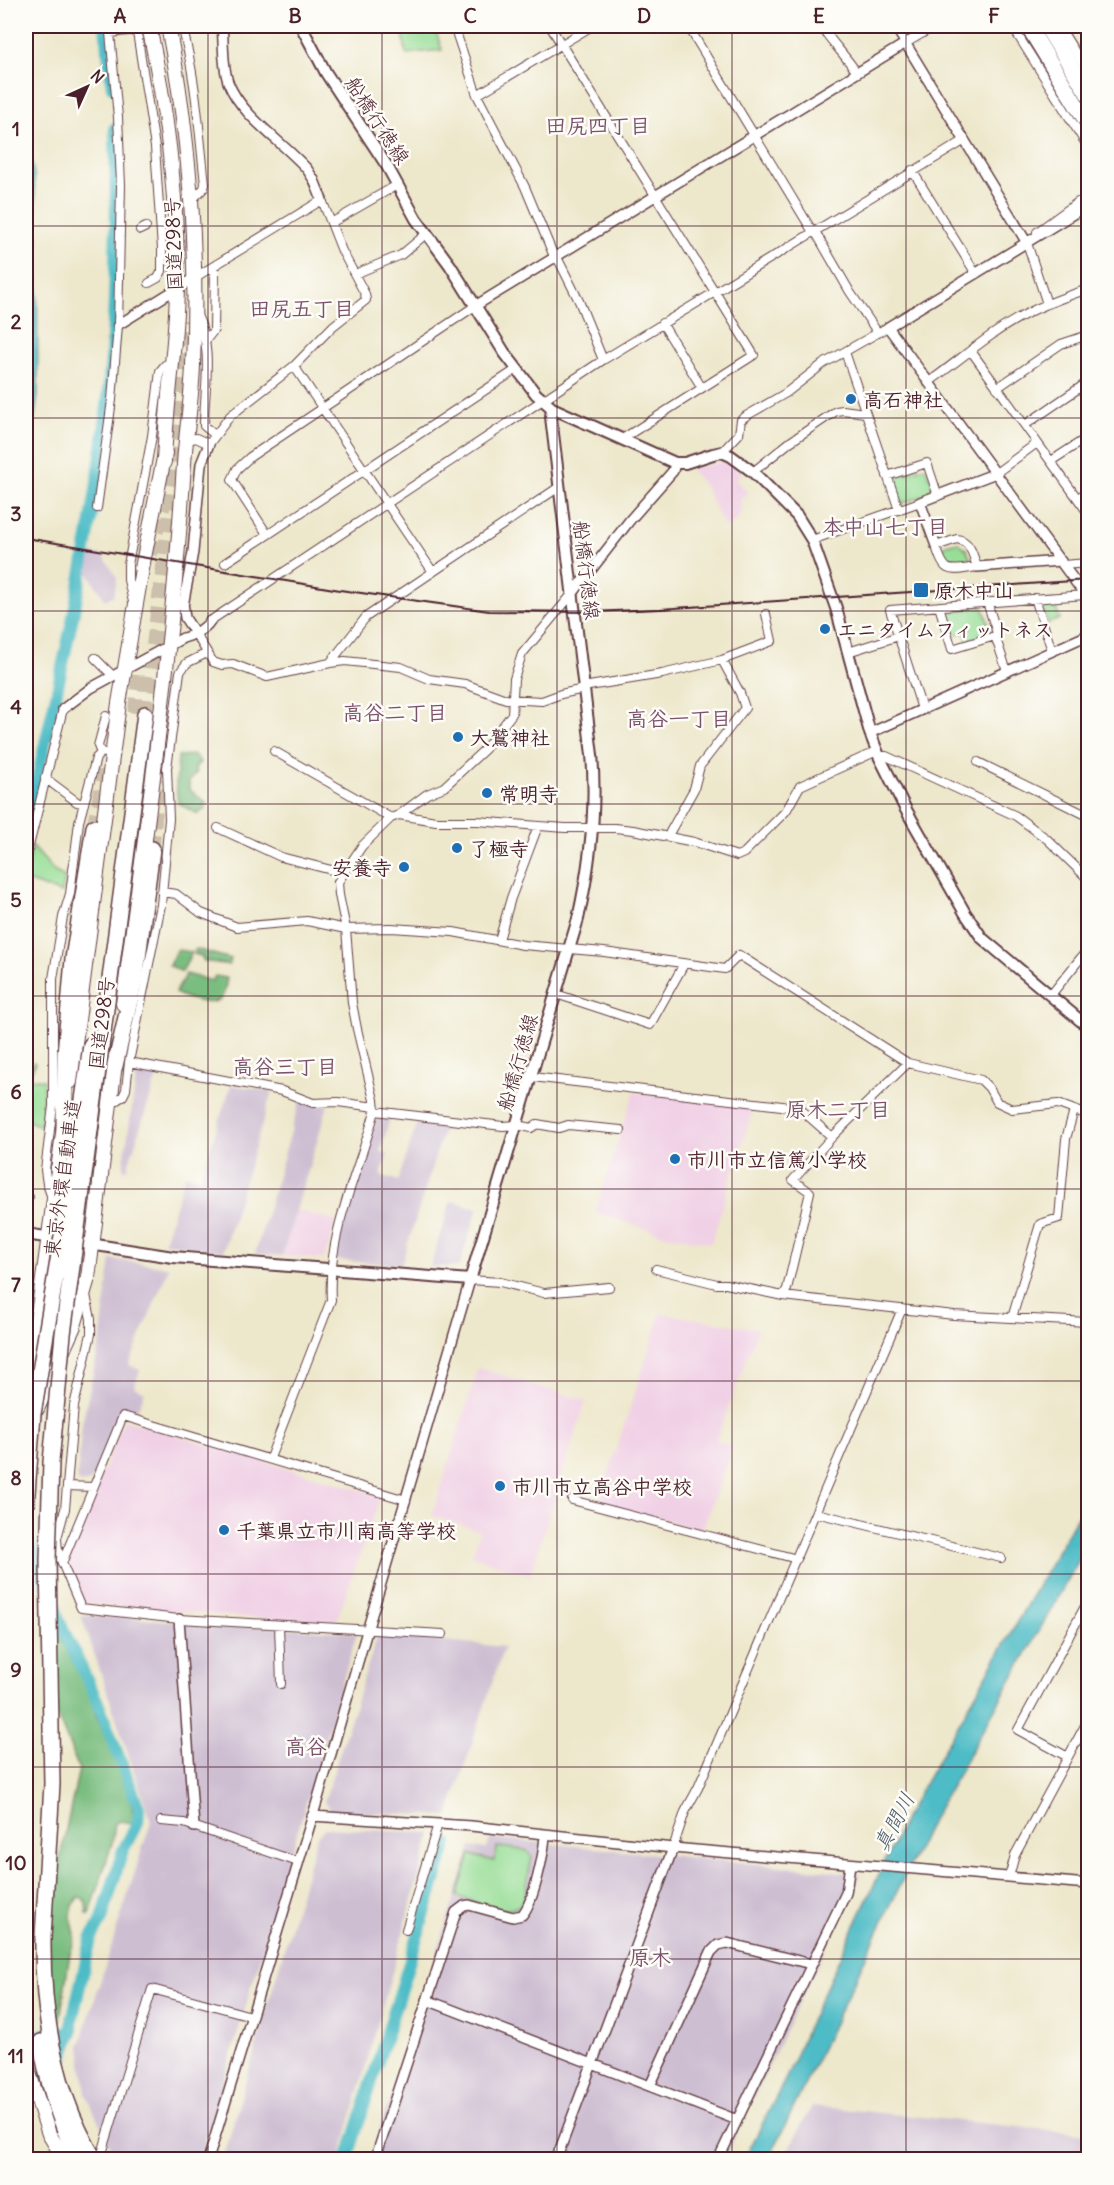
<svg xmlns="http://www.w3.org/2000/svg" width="1114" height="2185" font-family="Delius,'Klee One',sans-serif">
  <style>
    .built { fill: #f0d0e5 }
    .industrial { fill: #cebed2 }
    .green { fill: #98de97; stroke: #717e61; stroke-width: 1.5 }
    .forest { fill: #7abd80; stroke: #626e56; stroke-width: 1.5 }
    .water { fill: #4dbcc6; stroke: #4c6e78; stroke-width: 1.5 }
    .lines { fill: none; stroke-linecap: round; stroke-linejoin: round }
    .river { stroke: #4dbcc6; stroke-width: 12 }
    .motorway-tunnel { stroke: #ccbfab; stroke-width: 15; stroke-dasharray: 15 8; stroke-linecap: butt }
    .minor-casing { stroke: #623d43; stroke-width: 10 }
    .tertiary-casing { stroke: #623d43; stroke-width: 12 }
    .secondary-casing { stroke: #623d43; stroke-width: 14 }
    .trunk-casing { stroke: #623d43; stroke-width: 16 }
    .motorway-casing { stroke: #623d43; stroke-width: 18 }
    .minor { stroke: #fff; stroke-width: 8 }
    .tertiary { stroke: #fff; stroke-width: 9 }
    .secondary { stroke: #fff; stroke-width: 10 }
    .trunk { stroke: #fff; stroke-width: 14 }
    .motorway { stroke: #fff; stroke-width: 15 }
    .rail { stroke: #4a1f2b; stroke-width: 2 }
    .motorway-bridge-casing { stroke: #623d43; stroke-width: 18; stroke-linecap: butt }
    .motorway-bridge { stroke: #fff; stroke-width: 15 }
    .grid { fill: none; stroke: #4a1f2b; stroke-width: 1.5; stroke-opacity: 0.55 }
    .poi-dot { fill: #1f6fb2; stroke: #fdfcf7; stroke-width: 2 }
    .labels { text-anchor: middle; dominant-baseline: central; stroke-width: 5; stroke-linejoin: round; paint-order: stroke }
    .street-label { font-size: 20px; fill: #4a1f2b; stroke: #fdfcf7 }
    .poi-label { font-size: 20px; font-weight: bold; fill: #4a1f2b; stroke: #fdfcf7; text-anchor: start }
    .neighbourhood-label { font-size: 21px; font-weight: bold; fill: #7b526c; stroke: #fdfcf7 }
    .water-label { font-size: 21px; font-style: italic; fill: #4b5e69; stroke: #fdfcf7 }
    .neatline { fill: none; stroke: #4a1f2b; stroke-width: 2 }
    .grid-label { font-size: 20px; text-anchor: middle; font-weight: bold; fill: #4a1f2b }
  </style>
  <rect width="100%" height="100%" fill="#fdfcf7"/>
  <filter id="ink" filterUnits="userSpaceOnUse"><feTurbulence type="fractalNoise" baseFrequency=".0167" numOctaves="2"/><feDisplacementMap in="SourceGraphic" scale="12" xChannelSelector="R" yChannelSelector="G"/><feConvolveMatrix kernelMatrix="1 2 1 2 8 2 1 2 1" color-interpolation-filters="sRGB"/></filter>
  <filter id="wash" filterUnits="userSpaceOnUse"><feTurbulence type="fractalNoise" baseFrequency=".008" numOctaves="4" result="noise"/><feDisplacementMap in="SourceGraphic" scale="24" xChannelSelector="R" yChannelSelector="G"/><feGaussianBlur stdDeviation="1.35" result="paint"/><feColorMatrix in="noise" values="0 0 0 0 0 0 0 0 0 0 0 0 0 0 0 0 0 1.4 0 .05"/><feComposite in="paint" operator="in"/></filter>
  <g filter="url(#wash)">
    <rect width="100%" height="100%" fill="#ede7cb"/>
    <!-- built -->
    <path class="built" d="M726 461 742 473 735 480 748 492 740 500 741 510 737 521 725 528 705 487 690 469Z
      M634 1092 754 1106 711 1243 666 1235 595 1212Z
      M296 1210 336 1221 324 1259 282 1256Z
      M661 1313 758 1329 716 1440 733 1447 702 1530 599 1502Z
      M478 1368 586 1401 530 1575 472 1556 480 1531 432 1516Z
      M124 1420 381 1496 336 1622 282 1620 88 1604 80 1602 64 1565Z"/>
    <!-- industrial -->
    <path class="industrial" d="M90 553 103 555 117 578 114 595 105 600 87 571Z
      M138 1065 159 1070 127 1169H123Z
      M231 1085 272 1091 223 1252 164 1242 185 1174 200 1179Z
      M300 1101 328 1105 282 1256 255 1254Z
      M378 1115 391 1116 380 1151 388 1154 381 1175 398 1181 418 1120 446 1123 401 1265 335 1260 342 1222Z
      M451 1201 478 1208 459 1267H430Z
      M111 1259 169 1267 129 1365 140 1370 134 1387 145 1392 134 1417 120 1413 97 1474 88 1482 80 1483 77 1479 82 1424 100 1342Z
      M81 1615 357 1633 200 2159H115L86 2093 80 2046 151 1821Z
      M378 1634 504 1647 448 1816 331 1811 324 1802Z
      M325 1828 431 1833 340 2159 223 2160 317 1836Z
      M490 1838 861 1874 724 2159 370 2160 471 1847 487 1849Z
      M812 2106 1088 2134V2159H783Z"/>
    <!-- green -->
    <path class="green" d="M402 26H420L421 32 435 29 442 50 406 54Z
      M924 467 926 468 935 491 899 505 891 478Z
      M958 542 967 550 971 561C964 569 954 568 945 563L941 550 946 545Z
      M1053 600 1060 619 1048 623 1041 604 1043 601Z
      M983 607 991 631 989 635 968 642 964 632 952 636 944 612Z
      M32 846 55 872 65 877 62 893 26 881V873Z
      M33 1062 35 1063 29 1078 44 1080 41 1126 26 1120V1080Z
      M497 1847 526 1850 532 1857C529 1870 528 1885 524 1898 516 1922 474 1901 457 1896L470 1855 495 1861Z"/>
    <!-- forest -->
    <path class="forest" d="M194 755 200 762 194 769 197 772 189 781V789L207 804 204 810 197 814 178 803 176 785 178 756Z
      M196 949 231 959 229 965 204 961 201 956 194 954Z
      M177 950 192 952 182 972 169 965Z
      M186 974 212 981 215 976 227 978C226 983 225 992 222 997 213 1009 185 998 175 993Z
      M55 1624 62 1633 61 1638 92 1699 95 1712C103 1731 141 1809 132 1824L121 1821 115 1823 112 1843 90 1914H87L86 1903 83 1898 78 1897 72 1908 71 1917 75 1934 74 1942 70 1953 60 2019 50 2030C55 2012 54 2002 47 1985L53 1890 79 1769 54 1707Z"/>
    <!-- water -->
    <path class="water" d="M26 76 28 86 27 136 34 175 37 241 38 395 26 471Z
      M1088 1498V1544L928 1827 769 2159 744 2160 787 2076 807 2028 907 1814Z"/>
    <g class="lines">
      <!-- river -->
      <path class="river" d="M105 26 112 87
        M26 826C59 684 93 542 108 397 116 307 117 218 115 128
        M26 1536 55 1604 58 1618 97 1700 139 1808 138 1822 123 1850 102 1919 91 1939 72 2020V2032L60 2065 26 2086
        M26 2041 49 2033 72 2032
        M347 2160 447 1843"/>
    </g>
  </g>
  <g filter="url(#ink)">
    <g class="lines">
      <!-- motorway-tunnel -->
      <path class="motorway-tunnel" d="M180 368 182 320
        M150 554 163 507
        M135 713 141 663
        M145 714 181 425 187 357
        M94 827 105 771
        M152 849 158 779"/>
      <defs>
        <path id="minor" d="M136 26 155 147 162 249V271L158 278 149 283
          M182 26C196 77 199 131 205 184L204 188 192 200
          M454 26 477 95 525 187 555 259
          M550 26 754 355 622 439
          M688 26 811 229 816 233 850 292 878 333
          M821 26C832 43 846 56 857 73
          M1012 26 1088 147
          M1059 26 1088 73
          M906 43 935 26
          M477 95 592 26
          M912 170 976 274
          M331 223 397 185
          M140 230 146 227
          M1037 232 1078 202
          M1028 240 1027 243 1047 304
          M557 257 579 301 603 360
          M355 274 401 255 426 234
          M197 315C214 350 204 389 204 426L215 435
          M662 323 702 388
          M206 340 214 330 215 271
          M971 351 1088 513
          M845 352 899 510
          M294 366 433 572
          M929 382C961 359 992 331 1028 313 1047 303 1068 296 1088 289
          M997 388 1061 344 1088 335
          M1025 425 1088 382
          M187 440 196 438 209 444 230 416 294 366 333 326 366 300 365 294 342 251 322 200 194 278
          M722 452 739 434 741 420 746 416 786 393 823 364 888 327
          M1051 461 1088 437
          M753 472 790 442 836 411 843 410 865 413
          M996 473 1037 443
          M887 476 927 463 938 496
          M1078 498 1088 491
          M97 508 112 400 118 325 121 185 118 117 110 33 137 30
          M267 534 232 480 237 469 250 457 475 306
          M957 539C971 541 973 556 977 567 948 571 945 575 936 546Z
          M812 540 920 502
          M225 563 517 369
          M1063 565 1088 563
          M1035 598 1052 651
          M133 602 128 580V565L152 436 160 371 165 365 173 363
          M987 602 997 633 995 636 1007 671
          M939 606 952 649 995 636
          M210 621 603 360 965 140
          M195 633 213 662 222 665 233 664 267 677 330 663 345 661 401 667 429 679 465 684 506 699 542 701 561 694 584 689
          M848 652 899 636
          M95 658 113 676
          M330 663 366 617 559 487
          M583 687 662 674 722 660 772 641 766 614
          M922 709 890 610 1085 595
          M274 751 391 818
          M101 753 98 746 106 716
          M879 756H886L1016 816 1047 839 1088 879
          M978 762 1088 816
          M45 778 77 802 84 804
          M399 815 436 821H477L565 828H615L633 830 694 842 737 856 744 853 786 811 800 786 877 751
          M218 828 281 857 343 873
          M669 838 670 832 694 789 700 766 745 708 740 693 722 660
          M26 858 63 709
          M162 892 176 894 201 913 237 927 307 921 346 929 391 928 453 932 523 945 604 952 725 969 739 955 908 1063 981 1080 989 1088 997 1102 1012 1109 1058 1104 1088 1115
          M499 940 511 898 538 826
          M556 994 650 1025 684 964
          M1050 996 1088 949
          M129 1062 282 1091 313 1103 338 1102 375 1107
          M532 1077 799 1108 832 1137
          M111 1104 123 1096 126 1090 129 1062 161 905 169 819 167 768 180 672 187 663 207 653
          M375 1111 503 1126 517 1125 531 1128 537 1124 559 1128 568 1125 621 1130
          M26 1196 29 1197
          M52 1198 47 1184 45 1170 53 1106V979L63 917 70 894 79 822 96 758 101 753 114 752
          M656 1269 717 1284H726L783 1296 954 1315 1088 1322
          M470 1280 500 1282 544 1293 609 1287
          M783 1296 787 1289 810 1192 793 1180 832 1137 908 1063
          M1012 1318 1040 1224 1059 1218 1066 1139 1074 1110
          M270 1458 331 1300C327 1233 358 1174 375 1111L374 1100 357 1029 352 1003 346 929 339 895 338 882 362 846 391 818 399 815 427 794 444 787 485 749 512 714 514 679 522 654 573 593
          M67 1486 93 1487
          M406 1500 123 1416 62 1563 81 1608 179 1619 443 1634
          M572 1500 797 1559
          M816 1513 1001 1558
          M62 1563 58 1551 57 1538 65 1509 74 1406 91 1334V1319L86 1295
          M279 1625 281 1684
          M1068 1757 1018 1730 1088 1601
          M161 1821 184 1823 298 1862
          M673 1848 685 1812 698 1788 902 1309
          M1009 1877 1015 1855 1088 1720
          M406 1930 438 1824
          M100 2160 152 1989 251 2016"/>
        <path id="tertiary" d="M222 26C224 44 222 64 228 82 241 116 283 142 307 169L314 180 322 200
          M895 26 1027 243
          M1088 205 888 327 1088 599
          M475 306 906 43
          M118 325 194 278
          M936 546 920 502 996 473
          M977 567 1061 561
          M573 593 630 520 673 471 675 463
          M183 602 185 618 193 630
          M183 606 193 552 201 464 209 444
          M63 709 91 688 183 638C192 636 205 629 210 621
          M870 733 1088 635
          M179 1619 194 1827
          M312 1816 471 1826 673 1848 1088 1884
          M427 2000 737 2120
          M650 2086 711 1952 718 1945 727 1943 811 1964
          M208 2160 316 1805 470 1280
          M375 2160 456 1912 464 1906 469 1905 513 1917 522 1915C534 1902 544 1853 545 1835
          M556 2160 673 1848
          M718 2160 846 1893 850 1864"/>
        <path id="secondary" d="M301 26 326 73 387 166 416 219 450 265 504 352 536 394 552 408 675 463H685L713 454 722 452 731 456 753 472 797 516 812 540 836 608 870 733 879 756 905 808 965 913 982 938 1088 1027
          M26 1234 173 1257 470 1280 578 919C590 865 597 810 592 755L551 417 552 408"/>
        <path id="trunk" d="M149 26C167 111 178 201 177 289 176 347 166 404 164 462
          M123 1004C147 824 173 645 184 464 186 431 192 398 193 365 198 251 190 138 168 26
          M70 1082 119 703 143 563 165 453
          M26 1381 39 1308 65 1119
          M37 1409 74 1326 88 1278 116 1056
          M26 2064 49 2134 65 2160"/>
        <path id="motorway" d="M1028 26 1088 124
          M1046 26 1088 94
          M115 1066 136 973 152 849
          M64 1128 65 1054 73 959 94 827
          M71 1181 91 1045
          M83 1183 145 714
          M43 1937C42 2015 54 2093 95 2160
          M41 2042C47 2084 60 2121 77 2160"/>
      </defs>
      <!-- minor casing -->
      <use href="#minor" class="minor-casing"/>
      <!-- tertiary casing -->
      <use href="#tertiary" class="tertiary-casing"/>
      <!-- secondary casing -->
      <use href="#secondary" class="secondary-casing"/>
      <!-- trunk casing -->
      <use href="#trunk" class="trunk-casing"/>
      <!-- motorway casing -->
      <use href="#motorway" class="motorway-casing"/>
      <!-- minor -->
      <use href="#minor" class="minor"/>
      <!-- tertiary -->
      <use href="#tertiary" class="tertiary"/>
      <!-- secondary -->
      <use href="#secondary" class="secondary"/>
      <!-- trunk -->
      <use href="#trunk" class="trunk"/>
      <!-- motorway -->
      <use href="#motorway" class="motorway"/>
      <!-- rail -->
      <path class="rail" d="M26 538 340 590 489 611 591 612 660 609 1088 580"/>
      <defs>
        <path id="motorway-bridge" d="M26 1506 33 1414 71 1181
          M43 1937 52 1784 48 1560 51 1462 63 1334 83 1183"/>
      </defs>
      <!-- motorway-bridge casing -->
      <use href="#motorway-bridge" class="motorway-bridge-casing"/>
      <!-- motorway-bridge -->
      <use href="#motorway-bridge" class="motorway-bridge"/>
    </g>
  </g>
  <!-- grid -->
  <path class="grid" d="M208 26V2160M382 26V2160M557 26V2160M732 26V2160M906 26V2160M26 226H1088M26 418H1088M26 611H1088M26 804H1088M26 996H1088M26 1189H1088M26 1381H1088M26 1574H1088M26 1767H1088M26 1959H1088"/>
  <!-- markers -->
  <g class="poi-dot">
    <circle cx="851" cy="399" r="6"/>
    <rect x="913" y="582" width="16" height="16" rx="3"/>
    <circle cx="825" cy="629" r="6"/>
    <circle cx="458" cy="737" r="6"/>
    <circle cx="487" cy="793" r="6"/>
    <circle cx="457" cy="848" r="6"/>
    <circle cx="404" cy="867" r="6"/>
    <circle cx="675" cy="1159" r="6"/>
    <circle cx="500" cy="1486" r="6"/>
    <circle cx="224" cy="1530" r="6"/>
  </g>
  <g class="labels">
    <!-- street labels -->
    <g class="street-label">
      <text transform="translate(378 120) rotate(57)">船橋行徳線</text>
      <text transform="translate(173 244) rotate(-92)">国道298号</text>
      <text transform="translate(587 570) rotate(83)">船橋行徳線</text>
      <text transform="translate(101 1023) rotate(-83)">国道298号</text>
      <text transform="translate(517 1062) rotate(-74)">船橋行徳線</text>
      <text transform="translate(62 1178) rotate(-82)">東京外環自動車道</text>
    </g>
    <!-- poi labels -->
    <g class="poi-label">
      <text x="863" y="399">高石神社</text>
      <text x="934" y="590">原木中山</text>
      <text x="837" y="629">エニタイムフィットネス</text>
      <text x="470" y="737">大鷲神社</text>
      <text x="499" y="793">常明寺</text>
      <text x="469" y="848">了極寺</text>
      <text x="392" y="867" text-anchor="end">安養寺</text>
      <text x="687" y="1159">市川市立信篤小学校</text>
      <text x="512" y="1486">市川市立高谷中学校</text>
      <text x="236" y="1530">千葉県立市川南高等学校</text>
    </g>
    <!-- neighbourhood labels -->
    <g class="neighbourhood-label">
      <text x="598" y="125">田尻四丁目</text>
      <text x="302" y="308">田尻五丁目</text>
      <text x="885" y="526">本中山七丁目</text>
      <text x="395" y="712">高谷二丁目</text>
      <text x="679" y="718">高谷一丁目</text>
      <text x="285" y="1066">高谷三丁目</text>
      <text x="838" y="1109">原木二丁目</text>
      <text x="306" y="1746">高谷</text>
      <text x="650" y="1957">原木</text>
    </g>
    <!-- water labels -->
    <g class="water-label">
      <text transform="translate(894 1822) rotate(-62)">真間川</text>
    </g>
  </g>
  <!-- margin -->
  <rect width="1114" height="2185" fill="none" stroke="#fdfcf7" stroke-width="66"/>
  <!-- north arrow -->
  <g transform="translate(87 87) rotate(45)" stroke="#fdfcf7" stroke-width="4.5" paint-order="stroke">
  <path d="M0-4.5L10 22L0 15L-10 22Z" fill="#4a1f2b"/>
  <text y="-9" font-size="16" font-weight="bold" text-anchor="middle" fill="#4a1f2b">N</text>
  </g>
  <rect x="33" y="33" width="1048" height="2119" class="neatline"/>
  <g class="grid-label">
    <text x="120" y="23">A</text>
    <text x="295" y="23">B</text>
    <text x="470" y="23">C</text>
    <text x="644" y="23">D</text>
    <text x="819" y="23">E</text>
    <text x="994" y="23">F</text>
    <text x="16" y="136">1</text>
    <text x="16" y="329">2</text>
    <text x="16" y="521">3</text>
    <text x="16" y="714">4</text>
    <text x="16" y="907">5</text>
    <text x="16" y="1099">6</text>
    <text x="16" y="1292">7</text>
    <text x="16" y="1485">8</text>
    <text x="16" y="1677">9</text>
    <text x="16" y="1870">10</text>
    <text x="16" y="2063">11</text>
  </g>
</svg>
